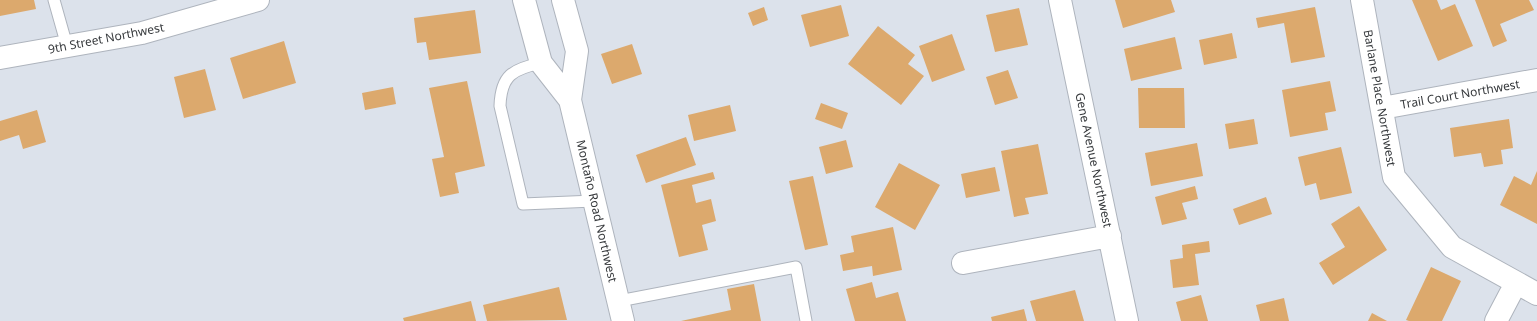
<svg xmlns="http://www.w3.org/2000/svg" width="1537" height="321" font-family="'Noto Sans',sans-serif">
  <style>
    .building { fill: #dca96d }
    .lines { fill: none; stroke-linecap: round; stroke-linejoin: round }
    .lane-casing { stroke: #aeb4bd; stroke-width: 13 }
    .street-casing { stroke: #aeb4bd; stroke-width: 24 }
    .primary-casing { stroke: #aeb4bd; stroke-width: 24 }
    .lane { stroke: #fff; stroke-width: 11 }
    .street { stroke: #fff; stroke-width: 22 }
    .primary { stroke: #fff; stroke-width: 22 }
    .labels { text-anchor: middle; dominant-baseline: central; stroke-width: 3.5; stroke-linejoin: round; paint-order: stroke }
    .street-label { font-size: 12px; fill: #36393c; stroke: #fff }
  </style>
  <rect width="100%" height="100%" fill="#dce2eb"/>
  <!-- building -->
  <path class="building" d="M0 0H34L36 9 0 16Z
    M1115 0H1171L1175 12 1123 28Z
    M1412 0H1437L1441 10 1455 4 1473 46 1438 61Z
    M1475 0H1529L1534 10 1500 24 1507 41 1493 47Z
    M841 5 849 36 810 47 801 15Z
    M764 7 768 20 753 26 748 13Z
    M1315 7 1325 57 1291 63 1284 23 1258 28 1256 18Z
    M1019 8 1028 45 995 52 986 15Z
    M475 10 481 53 429 60 426 42 417 43 414 18Z
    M878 26 915 55 908 64 924 76 901 105 848 64Z
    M1232 33 1237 58 1204 65 1199 40Z
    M952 34 965 70 932 82 919 46Z
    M1175 37 1182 69 1131 81 1124 49Z
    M284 41 296 83 243 99 230 58Z
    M632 44 642 74 612 84 601 54Z
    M205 69 216 110 184 118 174 77Z
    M1008 70 1018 98 995 105 986 77Z
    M467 81 485 166 455 173 459 193 440 197 432 159 444 157 429 88Z
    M1330 81 1336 111 1325 113 1328 130 1290 137 1282 90Z
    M393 87 396 104 365 110 362 93Z
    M1138 88H1184L1185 128H1139Z
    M821 103 848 113 842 129 815 119Z
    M730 105 736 131 694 141 688 115Z
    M37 110 46 142 23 149 19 135 0 141V121Z
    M1254 119 1258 144 1229 149 1225 124Z
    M1509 119 1513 148 1501 150 1503 164 1484 167 1481 153 1454 157 1450 128Z
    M686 137 696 165 646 183 636 155Z
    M846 140 853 167 826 174 819 147Z
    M1197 143 1203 176 1151 186 1145 153Z
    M1038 144 1048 194 1025 198 1029 214 1014 217 1001 151Z
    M1341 147 1352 193 1320 200 1316 183 1305 186 1298 157Z
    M899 163 940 185 915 230 875 207Z
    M995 167 1000 191 966 198 961 174Z
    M1537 171V224L1500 205 1514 176 1531 185Z
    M713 172 715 179 692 185 696 203 711 199 716 221 702 225 708 250 679 257 661 185Z
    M813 176 828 245 805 250 789 181Z
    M1195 186 1198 199 1182 203 1187 219 1162 225 1155 197Z
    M1266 197 1272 214 1239 225 1233 209Z
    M1359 206 1387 250 1333 285 1319 263 1345 247 1331 224Z
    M893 227 902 270 873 276 872 266 843 271 840 255 854 252 851 236Z
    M1209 241 1210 252 1195 254 1199 285 1173 288 1170 260 1183 258 1182 245Z
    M1431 267 1461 281 1442 321H1409L1406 320Z
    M872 282 876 298 898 292 906 321H855L846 289Z
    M754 284 761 321H681L731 310 727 289Z
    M559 287 567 320 487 321 483 305Z
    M1075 290 1084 321H1036L1030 301Z
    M1201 295 1208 321H1181L1176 302Z
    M1284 298 1289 321H1260L1256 305Z
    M471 301 476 321H404L403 318Z
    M1024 309 1027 321H992L991 317Z
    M1372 313 1387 321H1368Z"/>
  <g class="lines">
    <defs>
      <path id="lane" d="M54 0 67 46
        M541 63C513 69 501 75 500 106L523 204 594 201
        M619 301 796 267 806 321"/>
      <path id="street" d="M1060 0 1127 321
        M1362 0 1394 177 1452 247 1537 294
        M0 58 142 33 258 0
        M1382 108 1537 80
        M963 263 1110 236
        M1496 321 1516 283"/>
      <path id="primary" d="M524 0 541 63 570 100
        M563 0 577 51 570 100 623 321"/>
    </defs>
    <!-- lane casing -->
    <use href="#lane" class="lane-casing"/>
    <!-- street casing -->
    <use href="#street" class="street-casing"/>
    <!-- primary casing -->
    <use href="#primary" class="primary-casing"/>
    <!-- lane -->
    <use href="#lane" class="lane"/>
    <!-- street -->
    <use href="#street" class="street"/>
    <!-- primary -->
    <use href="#primary" class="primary"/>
  </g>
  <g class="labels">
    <!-- street labels -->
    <g class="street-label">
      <text transform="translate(106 38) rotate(-11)">9th Street Northwest</text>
      <text transform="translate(1460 94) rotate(-10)">Trail Court Northwest</text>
      <text transform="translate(1380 98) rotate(80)">Barlane Place Northwest</text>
      <text transform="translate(1094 160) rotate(78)">Gene Avenue Northwest</text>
      <text transform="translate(597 211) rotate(77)">Montaño Road Northwest</text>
    </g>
  </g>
</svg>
